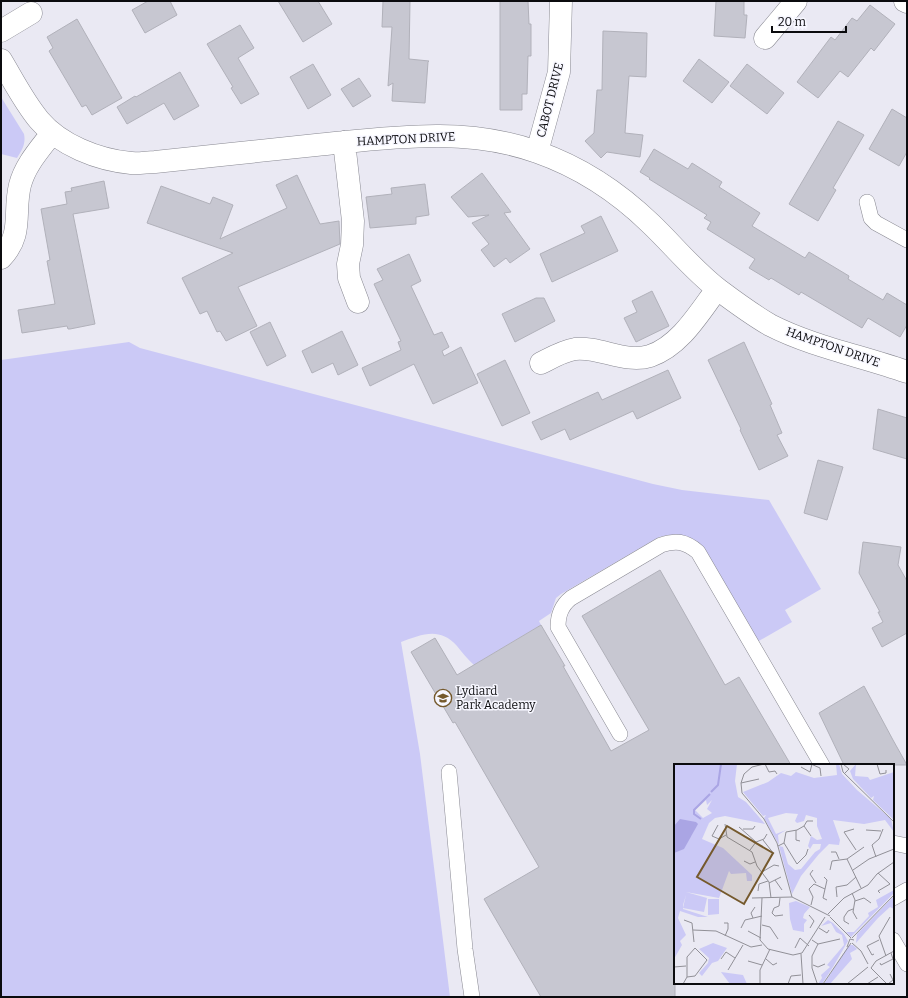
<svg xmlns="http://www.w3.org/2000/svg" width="908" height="998" font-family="Bitter,serif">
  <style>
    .green { fill: #cbc9f6 }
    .building { fill: #c7c7d1; stroke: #b1b1ba }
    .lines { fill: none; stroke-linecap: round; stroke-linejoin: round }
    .lane-casing { stroke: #898992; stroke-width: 16 }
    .street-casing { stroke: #898992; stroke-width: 23 }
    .lane { stroke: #fff; stroke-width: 15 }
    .street { stroke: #fff; stroke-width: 22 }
    .labels { text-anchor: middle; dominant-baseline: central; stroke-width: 3; stroke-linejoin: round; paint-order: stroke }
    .street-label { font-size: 12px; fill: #0b0b0e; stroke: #f7f7ff }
    .poi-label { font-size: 12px; fill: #0b0b0e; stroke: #f7f7ff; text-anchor: start }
    .inset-river { fill: none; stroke: #aaa5e4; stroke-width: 2 }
    .inset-road { fill: none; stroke: #919097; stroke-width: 1 }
    .view { fill: #75592c; fill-opacity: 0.15; stroke: #75592c; stroke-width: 2 }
    .inset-edge { fill: none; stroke: #0b0b0e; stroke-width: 2 }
  </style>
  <rect width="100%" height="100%" fill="#eae9f3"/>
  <!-- green -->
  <path class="green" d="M1 97 24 134C26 144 22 150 17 158L1 154Z
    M129 342 140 348 653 484 682 490 769 500 821 589 785 610 792 622 757 642 702 547C688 534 678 532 659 537L561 594 556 598 551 613 539 621 541 625 474 665C467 659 462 652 457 646 439 626 421 635 401 642L420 754 450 997H1V360Z"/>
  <!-- building -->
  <path class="building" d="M148 1H170L177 15 145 33 132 10Z
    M278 1H318L332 24 303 42Z
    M383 1H410L409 59 429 61 428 62 425 103 392 101 393 83 388 86 392 27H382Z
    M500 1H528L529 24H531V56H528L527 94H522V110H500Z
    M716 1H744V15H747L745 38 714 36Z
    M870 5 895 24 874 51 871 48 848 77 840 71 818 98 797 82 831 37 835 40 852 18 857 21Z
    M77 19 122 98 92 115 86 105 82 107 49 51 53 48 47 37Z
    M240 25 254 48 238 58 259 94 241 104 231 88 233 87 207 44Z
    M603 31 647 33 646 77 629 76 625 133 643 135 640 157 607 152 601 158 585 141 594 133 597 90H602Z
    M699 59 729 82 712 103 683 81Z
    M313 64 331 95 308 109 290 77Z
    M747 64 784 93 767 114 730 86Z
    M180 72 199 106 174 120 164 103 127 124 117 107 135 96 136 97Z
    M359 78 371 96 353 107 341 89Z
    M892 109 907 118V152L899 166 869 149Z
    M838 121 864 135 833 188 836 190 818 221 789 204Z
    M654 149 688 169 692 163 722 182 719 187 760 213 752 226 805 258 809 252 849 276 848 279 883 300 887 293 907 305V325L900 337 868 318 862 328 801 292 799 295 771 278 769 280 749 268 755 259 707 229 711 222 704 218 707 215 649 179 650 178 640 172Z
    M482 173 511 212 504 213 530 249 510 263 506 258 494 267 481 250 489 244 472 223 489 215 468 217 451 197Z
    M297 175 320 224 339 221 340 244 238 287 257 326 226 341 220 331 217 332 207 311 200 314 182 278 233 253 147 223 161 186 210 204 213 197 233 205 220 239 287 208 276 185Z
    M104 181 109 208 73 214 95 324 70 329H68L67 326 22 333 18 310 55 304 47 261 50 260 41 209 67 204 65 192 72 191 71 188Z
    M425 184 429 215 416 217V224L370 228 366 197 392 194 391 188Z
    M601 216 618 251 552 282 540 254 585 233 581 226Z
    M409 254 421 281 411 286 434 335 442 332 449 347 442 351 444 356 461 347 478 383 433 404 414 364 370 386 362 368 401 350 398 342 401 341 374 284 383 280 377 269Z
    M652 291 669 326 636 342 624 318 637 312 632 301Z
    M536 298H544L555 321 515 342 502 314Z
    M270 322 286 356 267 366 250 332Z
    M342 331 358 365 338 375 333 363 312 373 302 351Z
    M744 342 772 404 770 405 782 433 777 435 788 456 759 470 740 430 741 429 708 360Z
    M505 360 530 413 502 426 477 374Z
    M668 370 681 398 637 419 633 411 570 440 565 429 541 440 532 422 598 392 602 400Z
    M878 409 907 418V459L873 449Z
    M818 460 843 467 827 520 804 513Z
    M863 542 901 547 898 565 907 581V633L882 647 872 628 883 622 878 612H880L859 573Z
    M660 570 725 685 739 677 791 765H675V997H541L484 899 539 867 455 722 453 723 411 652 435 638 457 675 541 625 565 666H563L611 751 649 730 582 616Z
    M864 686 893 740 907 765H844L819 713Z"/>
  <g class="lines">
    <defs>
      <path id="lane" d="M867 202 871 218 876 223 907 240
        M620 734 558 627C558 615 561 606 571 598L661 545C676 540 685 541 698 552L822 765
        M449 772 465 949 472 997
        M893 843 907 846
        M893 898 907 890
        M893 940 907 964"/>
      <path id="street" d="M905 1 907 2
        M1 31 31 13
        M765 38 796 1
        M1 60C13 80 24 102 39 120 60 145 98 160 131 163 139 164 147 162 155 162 209 156 262 151 316 145 389 138 465 126 537 152 580 167 618 192 651 224 674 246 694 271 719 290 735 302 753 315 770 325 813 347 862 356 907 372
        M344 142 353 221 352 245 348 264 349 278 358 302
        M537 152 559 72 561 1
        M1 258C24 234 13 213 20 185 25 165 40 149 52 133
        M541 363C551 358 563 351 575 349 599 346 626 364 650 356 680 346 699 313 717 289"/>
    </defs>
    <!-- lane casing -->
    <use href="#lane" class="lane-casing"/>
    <!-- street casing -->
    <use href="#street" class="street-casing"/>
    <!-- lane -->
    <use href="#lane" class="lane"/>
    <!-- street -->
    <use href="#street" class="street"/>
  </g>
  <!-- icons -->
  <defs>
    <symbol id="school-ring" viewBox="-11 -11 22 22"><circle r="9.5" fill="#f7f7ff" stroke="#75592c" stroke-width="1.5"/><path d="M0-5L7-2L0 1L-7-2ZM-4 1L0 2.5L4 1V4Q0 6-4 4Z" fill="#75592c"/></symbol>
  </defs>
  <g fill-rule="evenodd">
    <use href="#school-ring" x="433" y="688" width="20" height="20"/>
  </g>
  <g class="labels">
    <!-- street labels -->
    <g class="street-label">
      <text transform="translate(550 100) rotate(-76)">CABOT DRIVE</text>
      <text transform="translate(406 139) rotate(-3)">HAMPTON DRIVE</text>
      <text transform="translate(833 347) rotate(19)">HAMPTON DRIVE</text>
    </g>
    <!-- poi labels -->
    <g class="poi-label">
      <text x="456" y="691">Lydiard<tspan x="456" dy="14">Park Academy</tspan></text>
    </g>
  </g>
  <!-- overview -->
  <g transform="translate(674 764)">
    <rect width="220" height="220" fill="#eae9f3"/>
    <path d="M0 0H63L61 17 64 33 72 38 91 60 51 52 41 54 35 59 28 75 49 84 78 111V117H73L72 109 57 110 55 107 45 134 12 128 33 134 30 148 9 144 12 131 9 141V145L34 153H24L6 147 4 154 12 171 6 177 8 181 0 195ZM32 36 33 41 38 36 33 45 38 49 29 54 21 46ZM162 0H165L168 10 183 26 217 55 220 68 211 56 190 60 159 56 166 76 165 81 155 80 145 90 127 112 118 130 105 82 109 83 114 100 121 106 127 105 141 88 146 85 147 80H139L136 85 134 82 137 72 143 76 148 75 143 62V54L132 51 130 57 123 59 121 57 124 50 112 49 94 54 102 70 112 66 104 71 105 81 90 54 92 51 89 52 69 28 94 18 107 9 117 12 122 8 140 14 163 11ZM182 0 181 12 194 13 196 16 220 8V56L199 36 200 32 197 34 179 15 176 7ZM220 126V129L177 173 172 168H180L195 152 194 149 204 143 202 136ZM220 132V145L216 143 204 154 182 179 183 170ZM34 135H45V150L34 151ZM122 137 136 143 130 150 129 154 133 156 130 160V168L119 166 116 155 115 139ZM154 156 159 159 170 170 174 177 159 203 148 220H144L148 214 147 211 156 203 153 201 170 181 168 171 162 168 157 159 147 162ZM39 179 53 184 44 197 38 199 28 212 25 209 34 199 35 194 25 185ZM175 181H179L183 185 176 189 178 195 156 220H150ZM47 208 69 211 73 220H56Z" fill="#cbc9f6" fill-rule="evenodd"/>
    <path d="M6 55 22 58 24 60 10 85 0 89V62Z" fill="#aaa5e4"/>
    <path class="inset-river" d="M37 28 44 21 47 0M27 55 20 50V46L36 30"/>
    <path class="inset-road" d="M90 0 78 3 70 10 67 19 68 29 90 55 103 79 118 133 156 152M91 0 95 8 101 7 103 10M137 0 146 4 147 12M167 0 169 8 220 58M169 0 175 5 171 9M203 0 206 10 212 9V6M127 3 136 8 138 0M67 19 85 15M51 60 53 73 78 88 83 102 95 118 97 134M44 61 38 72 45 75 52 71M130 62 137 72M65 63 82 78 76 86M69 65H79L81 62M180 65 170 68 182 86M122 66V76L126 77M192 66 207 67M89 76 100 90M82 78 90 75 93 70M110 79 123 100 132 91 134 85M104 82 110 79 112 68 123 66 130 62 133 57H139M157 88H162L165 95M202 93 198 81 205 75 209 65M173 95 190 83M70 97 76 100 81 98M139 106 136 110 142 119M156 106 158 97 173 95 187 124M179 106 195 95 220 85M88 108 100 101 105 102M204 109 216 120 204 127 206 129M150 113 153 116 151 125M101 116 108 126M95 119 107 113M84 127 85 120 94 117M178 129 181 136 179 148 183 155M163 133 162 123 173 121 182 113M78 134 118 133M88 134 86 176 94 185 119 191 128 189 151 153M106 134 105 142 100 144 98 149 101 152 109 151M181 137 190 134 197 139M137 141 139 133 135 125 140 120 151 125 149 134 153 136M154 150 170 134 194 121 203 110 220 98M135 151 140 157 136 164M156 153 177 174M79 154 77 149 81 143M10 156 18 159 20 178M50 159H54V165L51 172M175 160 170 157V153L174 147 179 145M88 161 96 163 104 175M67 164 71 156 88 152M145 164 153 169 155 166M19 166 42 167 77 183 88 181M74 167 87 174M178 174 220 131M138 176 144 180 138 192V204L143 219M178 179 187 187 194 200M144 180 166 175M173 183 176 175 180 176M121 184 126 174 135 182M127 190 129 220M200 190 198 191 193 182 205 176M212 192 205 172 216 153M47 195 52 188 61 194M92 195 99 201 103 199M74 197 88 201M206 199 207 201 219 195 217 189M139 201 144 203 151 200M0 203 12 202M197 204 202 197 220 187M197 204 213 220M54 206 69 181M9 220 13 213V193L21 184 33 196 21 212 13 213M86 220V206L96 185M114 220 117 212 127 211M149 220 177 179M173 220 194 203M193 220 204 213M214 220 219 216 216 210"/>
    <path class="view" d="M53 62 99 89 70 140 23 113Z"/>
    <rect width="220" height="220" class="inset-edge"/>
  </g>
  <!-- border -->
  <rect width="908" height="998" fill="none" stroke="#0b0b0e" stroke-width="4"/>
  <!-- scale -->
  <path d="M772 26v6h74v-6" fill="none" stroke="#0b0b0e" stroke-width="2"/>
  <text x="778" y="26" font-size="12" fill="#0b0b0e" stroke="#f7f7ff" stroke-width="3" paint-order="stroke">20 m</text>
</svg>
